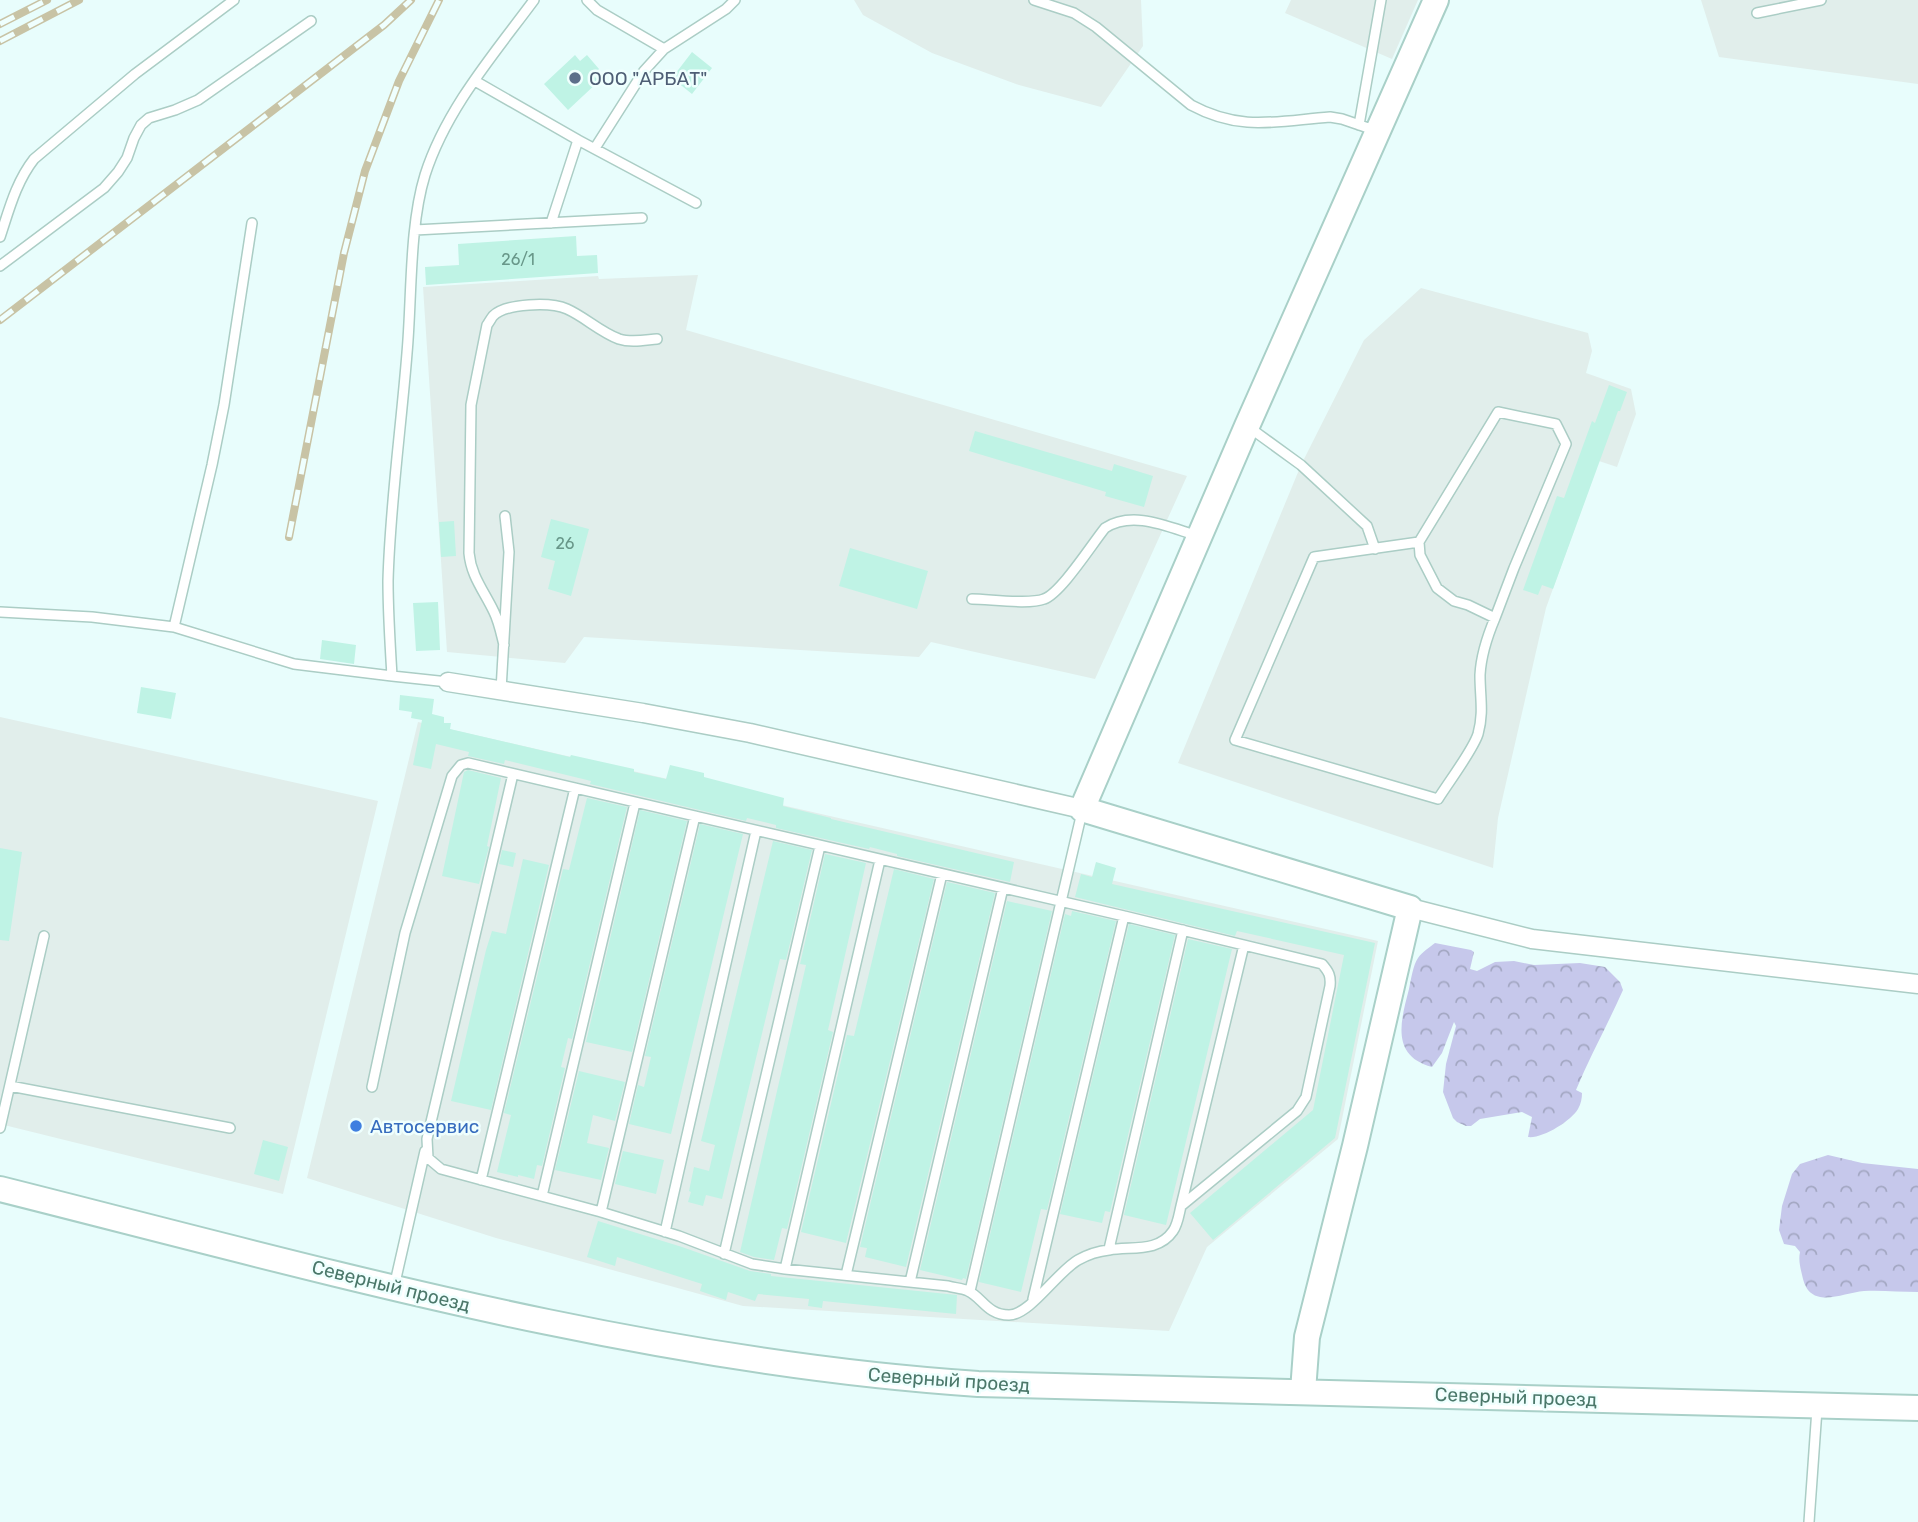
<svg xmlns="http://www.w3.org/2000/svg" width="1918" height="1522" font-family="Rubik,sans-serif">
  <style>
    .industrial { fill: #e1eeeb }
    .forest { fill: url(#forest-crowns) }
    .building { fill: #bff3e5 }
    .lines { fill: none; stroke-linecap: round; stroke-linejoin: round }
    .lane-casing { stroke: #abcdc5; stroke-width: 12 }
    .street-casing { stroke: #abcdc5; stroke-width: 21 }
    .secondary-casing { stroke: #a9d0c8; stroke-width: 28 }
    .lane { stroke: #fff; stroke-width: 9 }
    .street { stroke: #fff; stroke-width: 18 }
    .secondary { stroke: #fff; stroke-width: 24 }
    .rail-casing { stroke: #c8c3a5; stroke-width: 8 }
    .rail { stroke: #effffe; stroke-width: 5; stroke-dasharray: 16; stroke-linecap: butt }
    .service-dot { fill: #5c6f8a; stroke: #effffe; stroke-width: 2.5 }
    .shop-dot { fill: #3f7fe0; stroke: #effffe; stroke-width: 2.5 }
    .labels { text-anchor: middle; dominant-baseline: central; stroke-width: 5; stroke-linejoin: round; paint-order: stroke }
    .number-label { font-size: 16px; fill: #689789 }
    .service-label { font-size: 19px; fill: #4e5e75; stroke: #effffe; text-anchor: start }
    .shop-label { font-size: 19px; fill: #366cbe; stroke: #effffe; text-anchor: start }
    .street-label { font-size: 19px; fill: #4b786a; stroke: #effffe }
  </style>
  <defs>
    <pattern id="forest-crowns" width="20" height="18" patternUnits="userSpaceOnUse" patternTransform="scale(1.75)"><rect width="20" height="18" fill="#c6c8eb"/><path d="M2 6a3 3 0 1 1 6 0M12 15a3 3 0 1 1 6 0" fill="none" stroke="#a3a7c2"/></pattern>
  </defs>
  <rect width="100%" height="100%" fill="#e8fdfc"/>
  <!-- industrial -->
  <path class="industrial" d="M854 0H1141L1143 46 1101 107 1019 85 932 53 863 15Z
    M1291 0H1418L1392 59 1285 13Z
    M1701 0H1918V84L1719 57Z
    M698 275 686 330 1187 476 1095 679 931 642 919 657 584 637 565 663 447 652 423 287 598 276 599 279Z
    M1421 288 1588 333 1592 351 1586 373 1631 389 1636 414 1617 467 1599 461 1546 608 1498 818 1493 868 1178 763 1301 465 1364 340Z
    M0 717 378 801 283 1194 0 1124Z
    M418 722 1378 941 1338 1139 1207 1247 1169 1331 743 1306 496 1238 307 1178Z"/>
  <!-- forest -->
  <path class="forest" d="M1435 943 1471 950 1474 952 1470 969 1477 971 1495 962 1514 961 1534 965 1580 963 1605 967 1620 982 1623 990C1608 1024 1590 1056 1576 1090L1582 1093C1582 1098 1581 1104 1578 1109 1571 1121 1542 1139 1528 1137L1532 1117 1522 1112 1480 1119 1471 1126H1466L1457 1122 1453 1118 1443 1092 1446 1064 1456 1026 1454 1022 1442 1053 1432 1067C1390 1056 1401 1020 1409 989 1411 980 1413 965 1418 958 1422 952 1430 947 1435 943Z
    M1828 1155 1862 1163 1918 1169V1292C1900 1292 1881 1290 1864 1291 1842 1293 1811 1310 1803 1279 1801 1270 1798 1261 1800 1252L1795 1246 1784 1244 1779 1230 1782 1206 1792 1174 1800 1164Z"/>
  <!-- building -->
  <path class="building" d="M692 52 712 68 692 94 672 78Z
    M575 55 580 61 587 55 599 69 593 75 599 81 568 110 544 84Z
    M576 236 577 256 597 255 598 273 426 285 425 267 459 265 458 244Z
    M1609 385 1627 392 1620 411H1618L1553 589 1542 585 1538 595 1523 590 1557 496 1564 498 1592 421 1595 423Z
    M975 431 1112 471 1114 464 1153 476 1144 507 1105 496 1106 492 969 451Z
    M551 519 589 529 571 596 548 589 555 561 541 557Z
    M454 521 456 556 441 557 439 522Z
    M850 548 928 571 917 609 839 586Z
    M438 602 440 650 416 651 413 603Z
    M322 640 356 645 354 664 320 659Z
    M141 687 176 693 171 719 137 713Z
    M400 695 434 699 432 714 444 717V723H451L450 729 570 757 571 755 634 769V772L666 779 670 765 704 773V777L784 798 783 806 831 818V819L1014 862 1010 882 897 856V854L870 847 869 849 776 828V825L747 818 746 821 590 784 591 781 505 760 504 764 468 756 469 752 436 744 431 769 413 765 422 720 411 718 412 712 399 710Z
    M468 770 501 778 487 846 489 847 479 884 442 876 464 772Z
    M587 798 627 807 572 1039 568 1038 561 1067 565 1068 542 1166 537 1165 534 1179 518 1175V1177L497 1172 511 1115 504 1113 563 869 569 870Z
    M640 810 687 821 632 1052 586 1042Z
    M700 824 743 834 671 1134 629 1124 638 1085 644 1087 651 1057 645 1056Z
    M773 841 812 850 786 960 780 959 722 1199 706 1195 703 1206 688 1202 691 1192 689 1191 694 1167 709 1171 715 1145 701 1141Z
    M0 848 22 852 9 941 0 940Z
    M502 850 516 853 513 867 499 864Z
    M825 854 866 863 828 1030 833 1032 787 1229 782 1228 774 1260 754 1257 740 1252 806 965 800 964Z
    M523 859 549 865 491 1110 451 1101 486 950 492 931 506 934Z
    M1096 862 1116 868 1112 884 1375 943 1335 1138 1213 1240 1190 1213 1313 1110 1344 955 1237 931 1235 936 1075 897 1081 874 1092 877Z
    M894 869 934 879 846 1243 801 1232 847 1035 854 1036Z
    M947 882 995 893 906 1267 865 1257 867 1248 860 1247Z
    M1007 901 1052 911 966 1279 963 1278 962 1280 920 1270Z
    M1072 911 1116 921 1047 1210 1041 1209 1021 1292 979 1282 1065 914 1071 916Z
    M1129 924 1175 935 1110 1212 1105 1211 1102 1223 1060 1214Z
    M1188 939 1232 949 1166 1225 1124 1215Z
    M579 1071 625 1082 615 1121 593 1115 587 1143 609 1148 601 1180 555 1170Z
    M263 1140 288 1147 279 1181 254 1174Z
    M623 1151 664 1160 656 1194 615 1184Z
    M598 1221 682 1247 750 1271 771 1274V1276L957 1295 956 1314 823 1301 822 1308 808 1306 809 1299 758 1294 755 1301 728 1292 726 1300 700 1291 702 1284 617 1257 615 1266 587 1257Z"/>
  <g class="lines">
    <defs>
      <path id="lane" d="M587 0 597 10 664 49 726 9 735 0
        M1034 0 1074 13 1096 27 1191 105C1241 132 1277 121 1330 117L1342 119 1377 131
        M1757 13 1821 0
        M475 81 578 140 551 223
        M1359 125 1381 0
        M578 140 696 203
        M595 148 644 71 664 49
        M415 230 642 218
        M0 237C9 210 16 182 34 159L135 74 234 0
        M0 266 104 188 118 172 127 158 134 138 141 125 149 118 175 110 198 100 311 21
        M1498 412 1556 424 1566 444 1514 568 1495 618 1468 605 1454 601 1437 588 1420 555 1419 542Z
        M1250 428 1301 465 1367 526 1375 549
        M1419 542 1314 557 1235 740 1438 799C1448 783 1473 750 1478 734 1484 712 1480 698 1480 675 1481 655 1487 637 1495 618
        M972 599C989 599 1029 605 1044 599 1061 593 1092 544 1105 528 1133 510 1168 527 1198 536
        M0 612 92 617 174 627 294 664 392 676
        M174 627 212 465 224 405 252 223
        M504 645C501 633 499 622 494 612 484 591 471 576 469 553L471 405 487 325C488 324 492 317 493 316 506 303 551 302 567 309 585 317 600 332 619 339 631 343 645 340 657 339
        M448 682 392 676C390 644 388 612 388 581 390 505 401 429 407 353 412 298 409 227 425 175 446 109 494 54 534 0
        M501 690 509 552 505 516
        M10 1086 230 1128
        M372 1087 405 933 452 776 461 765 468 763 1124 916 1322 964C1329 972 1331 976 1330 986L1306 1097 1297 1111 1181 1206C1179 1214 1178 1224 1173 1231 1158 1253 1131 1246 1109 1250 1099 1251 1087 1255 1078 1260 1057 1272 1030 1315 1009 1315 987 1315 982 1297 968 1291 962 1288 954 1288 948 1286L785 1269 752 1264 679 1236 601 1212 441 1169 428 1158 427 1139 513 774
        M0 1128 44 936
        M481 1180 575 788
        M542 1196 635 803
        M1181 1206 1244 945
        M601 1212 695 816
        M665 1232 756 831
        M1109 1249 1183 930
        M724 1254 820 846
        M785 1269 880 860
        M846 1275 942 874
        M910 1282 1003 888
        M394 1287 425 1151
        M970 1291 1082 812
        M1033 1299 1124 916
        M1809 1522 1817 1409"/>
      <path id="street" d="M448 682 643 713 750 733 1082 809
        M1410 908 1532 939 1918 984"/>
      <path id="secondary" d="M0 1189C322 1270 645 1362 978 1384L1918 1408
        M1303 1391 1307 1337 1355 1146 1410 908 1082 809 1247 426 1436 0"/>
    </defs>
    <!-- lane casing -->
    <use href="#lane" class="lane-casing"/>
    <!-- street casing -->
    <use href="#street" class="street-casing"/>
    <!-- secondary casing -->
    <use href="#secondary" class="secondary-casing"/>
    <!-- lane -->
    <use href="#lane" class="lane"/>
    <!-- street -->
    <use href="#street" class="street"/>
    <!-- secondary -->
    <use href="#secondary" class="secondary"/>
    <defs>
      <path id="rail" d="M0 24 47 0
        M0 41 79 0
        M0 320 384 25 411 0
        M289 537 344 253 365 171 399 81 439 0"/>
    </defs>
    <!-- rail casing -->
    <use href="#rail" class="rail-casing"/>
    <!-- rail -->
    <use href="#rail" class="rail"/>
  </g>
  <!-- markers -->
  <circle class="service-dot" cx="575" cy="78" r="7"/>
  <circle class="shop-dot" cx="356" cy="1126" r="7"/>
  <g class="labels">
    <!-- number labels -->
    <g class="number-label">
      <text x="518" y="259">26/1</text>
      <text x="565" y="543">26</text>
    </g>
    <!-- service labels -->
    <g class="service-label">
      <text x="589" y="78">ООО "АРБАТ"</text>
    </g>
    <!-- shop labels -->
    <g class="shop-label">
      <text x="370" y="1126">Автосервис</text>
    </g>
    <!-- street labels -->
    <g class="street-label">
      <text transform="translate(391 1286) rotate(14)">Северный проезд</text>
      <text transform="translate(949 1380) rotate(4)">Северный проезд</text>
      <text transform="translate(1516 1397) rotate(2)">Северный проезд</text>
    </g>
  </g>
</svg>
